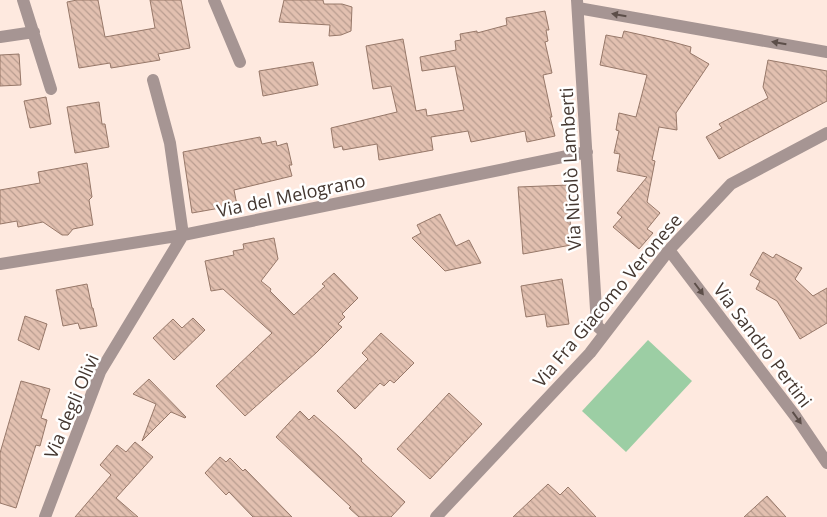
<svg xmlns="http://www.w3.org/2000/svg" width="827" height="517" font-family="'Open Sans',sans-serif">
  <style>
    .pitch { fill: #9ccea4 }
    .building { fill: url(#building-back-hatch); stroke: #977869 }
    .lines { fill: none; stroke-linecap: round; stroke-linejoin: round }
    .minor { stroke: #a69593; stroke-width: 12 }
    .oneway { fill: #5c4e49 }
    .labels { text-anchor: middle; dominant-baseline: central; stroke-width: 5; stroke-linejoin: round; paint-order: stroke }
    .street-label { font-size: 18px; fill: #443730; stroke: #fff }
  </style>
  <defs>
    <pattern id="building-back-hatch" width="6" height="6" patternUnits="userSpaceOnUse" patternTransform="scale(1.25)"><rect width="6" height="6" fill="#e2c0b0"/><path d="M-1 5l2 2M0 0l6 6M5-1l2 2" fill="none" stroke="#b99d90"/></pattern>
  </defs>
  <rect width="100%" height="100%" fill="#fee9df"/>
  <!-- pitch -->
  <path class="pitch" d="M648 340 692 381 626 452 582 411Z"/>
  <!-- building -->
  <path class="building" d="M77 0H98L105 37 155 28 150 0H181L190 48 158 54 160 60 111 68 110 63 79 68 67 2Z
    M284 0H323L324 4H342L352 7 351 31 341 35 329 36 330 25 279 22Z
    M545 11 549 30H546L548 41 545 42 552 73 543 75 552 117H550L555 136 527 142 525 131 471 142 468 131 431 137 433 150 379 160 377 144 343 150 342 146 334 148 331 128 397 112 391 86 373 89 366 46 403 39 416 111 426 109 427 116 464 110 455 66 422 71 420 57 456 50 455 41 461 40 460 34 477 31V33L507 25 506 18Z
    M624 31 669 41 691 47 690 53 709 64 676 113 677 130 659 127 652 160 655 161 647 202 660 213 647 229 653 233 639 249 613 227 622 217 617 213 647 177 617 171 620 154 614 153 619 131 616 130 619 113 636 117 647 75 600 65 606 35 622 38Z
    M19 54 21 85 0 86V55Z
    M768 60 827 71V101L719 159 706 137 722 128 719 124 768 98 763 87Z
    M313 62 318 85 263 96 259 71Z
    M46 97 51 124 30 128 24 101Z
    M99 102 102 124H105L109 147 75 153 67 107Z
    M260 137 262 144 276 141 277 146 287 143 292 165H289L292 176 234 190 237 205 192 213 183 152Z
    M87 163 92 197 89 200 93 225 73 229 68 235H62L43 222 18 227 17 221 0 224V190L40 183 38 172Z
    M569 185 571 245 523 254 518 187Z
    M440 214 456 246 469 240 481 263 445 271 412 238 421 233 417 225Z
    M274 238 278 259 261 281 271 289 270 291 294 315 325 286 322 284 334 273 358 298 342 314 345 317 338 324 342 327 316 353 245 416 216 386 272 333 223 289 211 291 205 261 234 255 233 251 244 249 243 244Z
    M763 252 773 258 776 254 802 268 795 279 813 296 827 288V323L800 339 777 301 756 289 760 281 750 275Z
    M562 279 569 324 547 327 545 314 526 317 521 286Z
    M87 284 92 308H93L97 326 80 329 78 323 63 326 56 290Z
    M25 316 47 324 39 350 18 340Z
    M193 318 205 330 174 360 153 338 173 319 182 328Z
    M381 333 414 363 394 383 390 380 384 386 380 383 355 409 337 391 368 359 362 353Z
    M149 379 186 417 185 418 171 412 142 441 156 404 133 394Z
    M21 381 50 389 41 418 47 420 40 446 36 445 16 508 0 503V453Z
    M449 393 482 424 430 479 397 449Z
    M300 411 309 420 314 415 339 437 362 459 361 461 405 502 391 517H359L349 508 351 507 276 437Z
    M135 442 153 457 116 498 138 517H75L111 475 100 465 117 445 126 452Z
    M220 457 226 462 230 458 243 471 245 469 292 517H253L229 492 226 495 205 473Z
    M548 484 560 495 568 487 596 517H513Z
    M767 496 786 517H744Z"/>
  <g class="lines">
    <!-- minor -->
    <path class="minor" d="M23 0 51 89
      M214 0 240 62
      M577 0 597 326 605 333
      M578 8 827 52
      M0 37 34 32
      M669 250 796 417 827 463
      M0 264 183 235 587 152
      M45 517 100 372 183 235 170 143 153 80
      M436 517 590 353 669 250 731 184 827 133"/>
  </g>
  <!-- one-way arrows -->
  <defs><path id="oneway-solid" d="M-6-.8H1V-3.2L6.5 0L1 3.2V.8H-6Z" transform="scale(1.25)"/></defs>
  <g class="oneway">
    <use href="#oneway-solid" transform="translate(619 15) rotate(-170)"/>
    <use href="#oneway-solid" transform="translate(779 43) rotate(-170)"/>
    <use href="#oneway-solid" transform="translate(699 289) rotate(53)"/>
    <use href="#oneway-solid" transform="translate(797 418) rotate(54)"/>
  </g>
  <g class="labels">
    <!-- street labels -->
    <g class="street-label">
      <text transform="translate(570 169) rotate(-93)">Via Nicolò Lamberti</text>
      <text transform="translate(291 195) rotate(-12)">Via del Melograno</text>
      <text transform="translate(607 300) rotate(-50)">Via Fra Giacomo Veronese</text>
      <text transform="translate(763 345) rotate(53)">Via Sandro Pertini</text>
      <text transform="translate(71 406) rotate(-67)">Via degli Olivi</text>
    </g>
  </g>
</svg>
